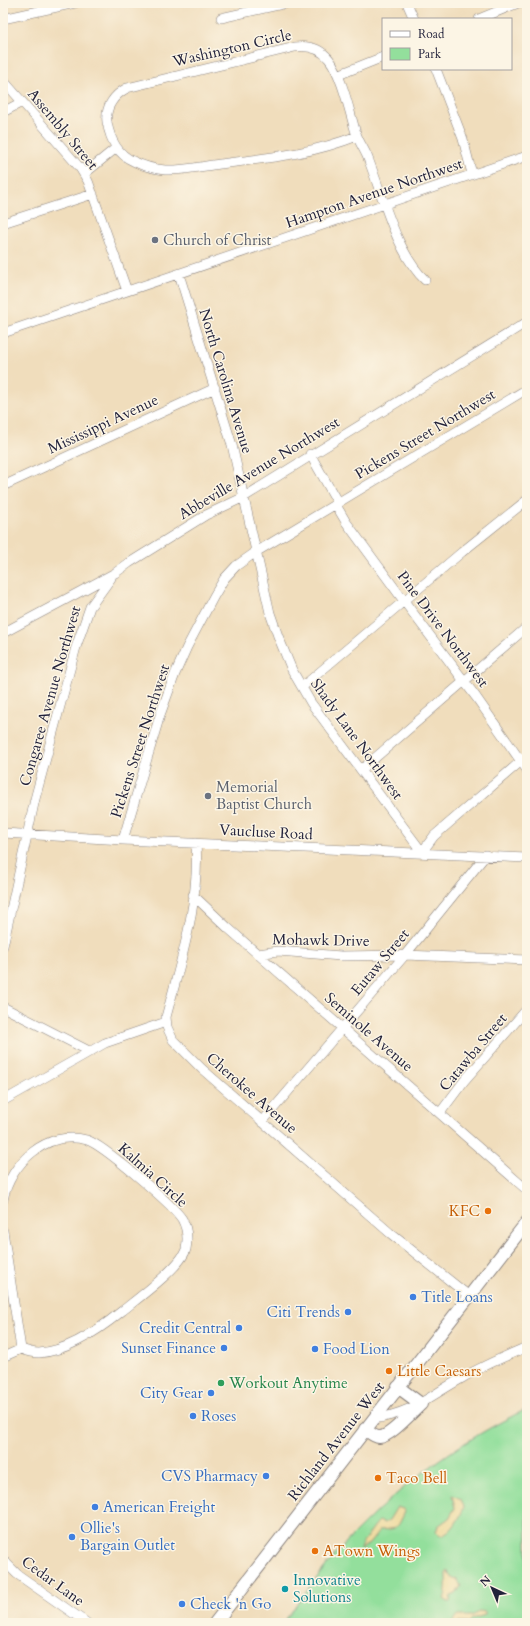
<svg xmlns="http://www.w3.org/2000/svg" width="530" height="1626" font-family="Cardo,serif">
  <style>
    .green { fill: #93df9c; stroke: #5a806c }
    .sand { fill: #eeda9e; stroke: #887e6c }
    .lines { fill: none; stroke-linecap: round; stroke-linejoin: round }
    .minor-casing { stroke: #89807c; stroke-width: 10 }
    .major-casing { stroke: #89807c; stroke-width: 14 }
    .minor { stroke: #fff; stroke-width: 9 }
    .major { stroke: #fff; stroke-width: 12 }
    .worship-dot { fill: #6b7280; stroke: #fcf5e5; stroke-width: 1.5 }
    .food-dot { fill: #e8710a; stroke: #fcf5e5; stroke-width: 1.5 }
    .shop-dot { fill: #3f7fe0; stroke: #fcf5e5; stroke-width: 1.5 }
    .leisure-dot { fill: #2e9e5b; stroke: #fcf5e5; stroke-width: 1.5 }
    .culture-dot { fill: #0f9aa8; stroke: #fcf5e5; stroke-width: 1.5 }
    .labels { text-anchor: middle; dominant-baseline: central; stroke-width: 3; stroke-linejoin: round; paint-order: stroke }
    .street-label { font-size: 15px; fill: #22223b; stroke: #fcf5e5 }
    .worship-label { font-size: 15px; fill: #5b616d; stroke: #fcf5e5; text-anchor: start }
    .food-label { font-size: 15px; fill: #c56008; stroke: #fcf5e5; text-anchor: start }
    .shop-label { font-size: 15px; fill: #366cbe; stroke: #fcf5e5; text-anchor: start }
    .leisure-label { font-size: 15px; fill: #27864d; stroke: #fcf5e5; text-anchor: start }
    .culture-label { font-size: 15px; fill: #0d838f; stroke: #fcf5e5; text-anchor: start }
  </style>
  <rect width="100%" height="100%" fill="#fcf5e5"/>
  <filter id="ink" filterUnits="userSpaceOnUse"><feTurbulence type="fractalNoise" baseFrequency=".025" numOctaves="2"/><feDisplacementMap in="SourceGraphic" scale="8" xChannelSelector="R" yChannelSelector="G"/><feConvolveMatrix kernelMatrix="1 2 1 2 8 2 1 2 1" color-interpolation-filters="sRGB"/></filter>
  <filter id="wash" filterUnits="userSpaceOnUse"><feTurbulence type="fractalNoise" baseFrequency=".012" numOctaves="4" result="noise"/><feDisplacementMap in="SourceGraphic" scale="16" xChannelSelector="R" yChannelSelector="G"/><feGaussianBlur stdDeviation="0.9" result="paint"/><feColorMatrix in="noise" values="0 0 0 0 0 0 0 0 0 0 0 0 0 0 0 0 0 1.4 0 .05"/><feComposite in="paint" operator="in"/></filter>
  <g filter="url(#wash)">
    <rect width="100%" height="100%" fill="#f0ddbc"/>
    <!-- green -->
    <path class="green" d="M527 1409V1623H283C306 1593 328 1560 355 1533 406 1481 461 1440 527 1409Z"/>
    <!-- sand -->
    <path class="sand" d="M452 1495 461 1499 464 1507C460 1517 452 1534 440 1536L436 1532 438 1526 449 1518 455 1508Z
      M397 1507 403 1509 405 1512C396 1530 399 1528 380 1530L369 1544 360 1549C360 1546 376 1523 379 1521L384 1523 389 1520Z
      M448 1571 449 1575 457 1580 461 1586 456 1594 451 1596 450 1602H448L444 1599C447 1592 446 1581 446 1573Z
      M480 1611 485 1612V1615L472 1619 468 1623H455L454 1621 457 1616H472Z"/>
  </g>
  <g filter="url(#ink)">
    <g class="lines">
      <defs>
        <path id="minor" d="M407 3 414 19
          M221 18 287 3
          M3 19 75 3
          M479 19 518 3
          M436 69 463 139 472 174
          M338 75 383 57
          M3 80 80 168 88 181 127 291
          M3 112 22 102
          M357 136C312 154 268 158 220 164 202 166 183 171 165 170 154 169 143 166 133 161 117 154 110 139 107 122 105 107 114 95 127 88L295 47C309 45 320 48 329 59 342 75 350 114 356 133 359 143 366 151 369 161 383 197 397 254 425 280
          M84 174 116 148
          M3 223 93 194
          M179 274 232 445 270 613 278 636 292 670 311 703 422 852 434 836 527 756
          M3 333 527 156
          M310 454 338 503
          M3 486 215 388
          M336 505 346 522 404 601 476 697 527 770
          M3 633 115 573 129 563 206 515 244 497 527 322
          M302 687 462 552 527 500
          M361 770 527 627
          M3 833 123 840 527 858
          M123 840 160 715 175 674 187 647 214 596 224 579 236 566 256 552 527 389
          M196 843C200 901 181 961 166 1017L167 1027 173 1040 202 1069 390 1233 469 1296
          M193 895 228 928 527 1190
          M3 946 35 799 76 647 90 607 111 578
          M258 954 278 951 341 956 405 955 527 960
          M3 1007 89 1051
          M3 1101 105 1043 166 1022
          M440 1113 464 1081 527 1009
          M262 1122 405 955 486 855
          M3 1200C10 1164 46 1129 87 1140 103 1145 172 1204 182 1219 187 1228 188 1239 186 1249 182 1266 137 1299 122 1311 100 1329 68 1351 39 1353 33 1353 26 1351 21 1349L3 1231
          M3 1357 21 1349
          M373 1419C414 1413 429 1396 464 1377 484 1365 506 1356 527 1347
          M3 1560 17 1574 87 1623"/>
        <path id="major" d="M365 1429C369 1432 374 1437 379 1437 389 1438 413 1411 421 1404L398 1387
          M215 1623 527 1222"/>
      </defs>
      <!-- minor casing -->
      <use href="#minor" class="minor-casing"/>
      <!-- major casing -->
      <use href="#major" class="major-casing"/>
      <!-- minor -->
      <use href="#minor" class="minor"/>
      <!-- major -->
      <use href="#major" class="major"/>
    </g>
  </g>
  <!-- markers -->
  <g class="worship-dot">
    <circle cx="155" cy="240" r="4"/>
    <circle cx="208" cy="796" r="4"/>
  </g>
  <g class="food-dot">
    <circle cx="488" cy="1211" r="4"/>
    <circle cx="389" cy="1371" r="4"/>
    <circle cx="378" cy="1478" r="4"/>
    <circle cx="315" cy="1551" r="4"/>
  </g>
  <g class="shop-dot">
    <circle cx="413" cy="1297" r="4"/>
    <circle cx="348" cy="1312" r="4"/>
    <circle cx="239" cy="1328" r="4"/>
    <circle cx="224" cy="1348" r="4"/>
    <circle cx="315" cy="1349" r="4"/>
    <circle cx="211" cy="1393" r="4"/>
    <circle cx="193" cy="1416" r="4"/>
    <circle cx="266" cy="1476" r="4"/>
    <circle cx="95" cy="1507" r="4"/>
    <circle cx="72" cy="1537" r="4"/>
    <circle cx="182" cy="1604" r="4"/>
  </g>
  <circle class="leisure-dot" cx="221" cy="1383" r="4"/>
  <circle class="culture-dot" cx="285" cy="1589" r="4"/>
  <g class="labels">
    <!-- street labels -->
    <g class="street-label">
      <text transform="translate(232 48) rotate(-13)">Washington Circle</text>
      <text transform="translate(63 129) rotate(50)">Assembly Street</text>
      <text transform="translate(374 193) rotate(-19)">Hampton Avenue Northwest</text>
      <text transform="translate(226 381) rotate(73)">North Carolina Avenue</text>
      <text transform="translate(103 424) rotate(-25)">Mississippi Avenue</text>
      <text transform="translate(425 434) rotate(-31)">Pickens Street Northwest</text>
      <text transform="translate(259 468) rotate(-31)">Abbeville Avenue Northwest</text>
      <text transform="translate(443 629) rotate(53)">Pine Drive Northwest</text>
      <text transform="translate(50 696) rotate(-74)">Congaree Avenue Northwest</text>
      <text transform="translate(357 739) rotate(54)">Shady Lane Northwest</text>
      <text transform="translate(140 741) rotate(-72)">Pickens Street Northwest</text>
      <text transform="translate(266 832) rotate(3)">Vaucluse Road</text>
      <text transform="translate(321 940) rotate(1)">Mohawk Drive</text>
      <text transform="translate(380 962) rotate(-50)">Eutaw Street</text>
      <text transform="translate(369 1032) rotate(41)">Seminole Avenue</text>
      <text transform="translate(473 1052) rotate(-50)">Catawba Street</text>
      <text transform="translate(252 1093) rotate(41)">Cherokee Avenue</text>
      <text transform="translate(153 1175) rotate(42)">Kalmia Circle</text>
      <text transform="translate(336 1441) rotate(-52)">Richland Avenue West</text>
      <text transform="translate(53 1581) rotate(36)">Cedar Lane</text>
    </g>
    <!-- worship labels -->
    <g class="worship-label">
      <text x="163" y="240">Church of Christ</text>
      <text x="216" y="787">Memorial<tspan x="216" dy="17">Baptist Church</tspan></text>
    </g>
    <!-- food labels -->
    <g class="food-label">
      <text x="480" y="1211" text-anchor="end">KFC</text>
      <text x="397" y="1371">Little Caesars</text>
      <text x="386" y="1478">Taco Bell</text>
      <text x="323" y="1551">ATown Wings</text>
    </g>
    <!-- shop labels -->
    <g class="shop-label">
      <text x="421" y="1297">Title Loans</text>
      <text x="340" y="1312" text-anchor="end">Citi Trends</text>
      <text x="231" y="1328" text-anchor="end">Credit Central</text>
      <text x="216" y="1348" text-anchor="end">Sunset Finance</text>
      <text x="323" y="1349">Food Lion</text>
      <text x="203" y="1393" text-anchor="end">City Gear</text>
      <text x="201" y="1416">Roses</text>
      <text x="258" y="1476" text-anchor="end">CVS Pharmacy</text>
      <text x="103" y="1507">American Freight</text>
      <text x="80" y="1528">Ollie's<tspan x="80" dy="17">Bargain Outlet</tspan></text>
      <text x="190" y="1604">Check 'n Go</text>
    </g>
    <!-- leisure labels -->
    <g class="leisure-label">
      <text x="229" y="1383">Workout Anytime</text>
    </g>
    <!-- culture labels -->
    <g class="culture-label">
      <text x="293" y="1580">Innovative<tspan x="293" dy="17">Solutions</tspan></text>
    </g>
  </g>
  <!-- margin -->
  <rect width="530" height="1626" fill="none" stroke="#fcf5e5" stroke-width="16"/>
  <!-- legend -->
  <rect x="382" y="18" width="130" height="52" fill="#fcf5e5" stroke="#a5a1a1"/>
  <rect x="390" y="31" width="20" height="6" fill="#ffffff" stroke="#a5a1a1"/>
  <text x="418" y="38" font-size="12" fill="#22223b">Road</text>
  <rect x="390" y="48" width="20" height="12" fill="#93df9c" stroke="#a5a1a1"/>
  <text x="418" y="58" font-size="12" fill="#22223b">Park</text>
  <!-- north arrow -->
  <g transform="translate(492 1588) rotate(316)" stroke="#fcf5e5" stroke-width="3" paint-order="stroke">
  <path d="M0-3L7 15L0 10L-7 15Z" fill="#22223b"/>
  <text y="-6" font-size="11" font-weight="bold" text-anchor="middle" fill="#22223b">N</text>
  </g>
</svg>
